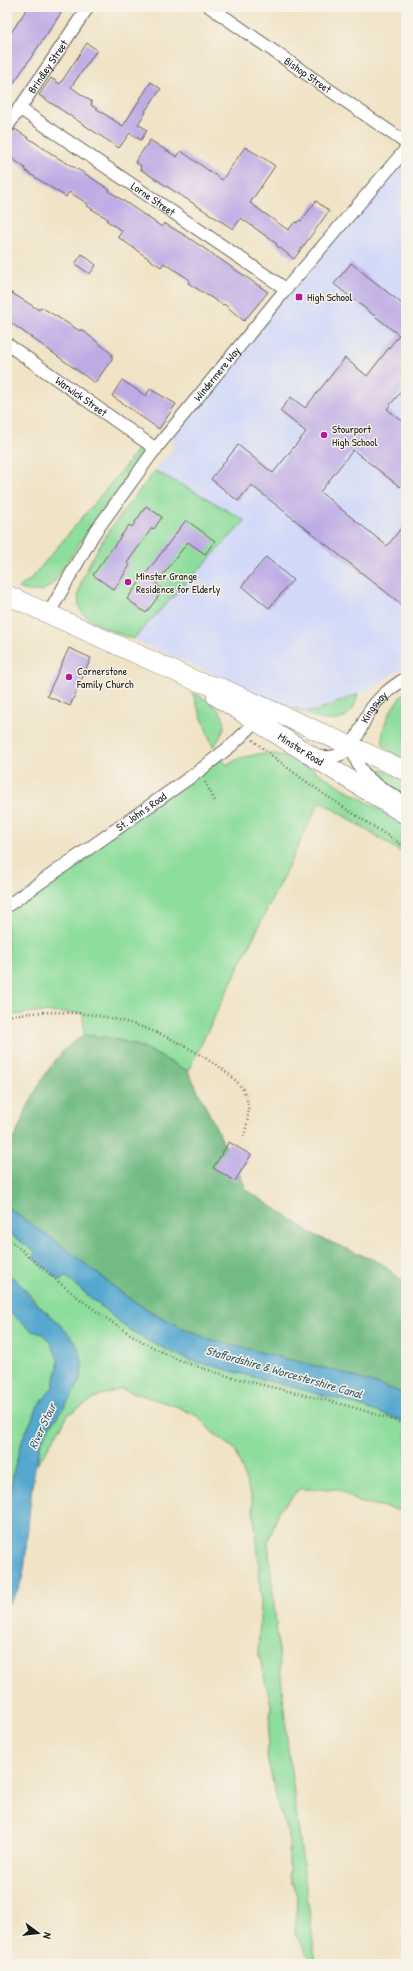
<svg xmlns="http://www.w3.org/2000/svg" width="413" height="1971" font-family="'Patrick Hand',sans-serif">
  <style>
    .built { fill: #d1d9f9 }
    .green { fill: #8ddd9c; stroke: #547c5c }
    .forest { fill: #72bc84; stroke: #476c50 }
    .water { fill: #54a7cf; stroke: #386276 }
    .building { fill: #bdabe5 }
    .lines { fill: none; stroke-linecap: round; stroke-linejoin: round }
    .street-casing { stroke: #666258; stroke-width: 14 }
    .primary-casing { stroke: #666258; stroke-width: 20 }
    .path { stroke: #666258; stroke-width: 2.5; stroke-dasharray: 1 3; stroke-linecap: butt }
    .street { stroke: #fff; stroke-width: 12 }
    .primary { stroke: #fff; stroke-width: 19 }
    .poi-dot { fill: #b5179e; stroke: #f7f3e8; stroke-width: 1.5 }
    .labels { text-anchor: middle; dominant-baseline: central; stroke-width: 3; stroke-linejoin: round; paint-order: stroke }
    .street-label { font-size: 11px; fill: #1c1c1c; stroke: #f7f3e8 }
    .poi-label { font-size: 11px; fill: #1c1c1c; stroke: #f7f3e8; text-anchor: start }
    .water-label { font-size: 12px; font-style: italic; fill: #355b6d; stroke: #f7f3e8 }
  </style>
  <rect width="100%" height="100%" fill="#f7f3e8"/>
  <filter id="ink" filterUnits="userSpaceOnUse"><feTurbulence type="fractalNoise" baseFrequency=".025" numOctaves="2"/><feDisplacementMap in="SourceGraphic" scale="8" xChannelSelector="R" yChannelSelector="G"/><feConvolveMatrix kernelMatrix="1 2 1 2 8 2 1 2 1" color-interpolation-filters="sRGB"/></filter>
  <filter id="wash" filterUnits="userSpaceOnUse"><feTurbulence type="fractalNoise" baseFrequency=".012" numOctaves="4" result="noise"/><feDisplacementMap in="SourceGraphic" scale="16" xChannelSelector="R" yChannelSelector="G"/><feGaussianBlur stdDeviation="0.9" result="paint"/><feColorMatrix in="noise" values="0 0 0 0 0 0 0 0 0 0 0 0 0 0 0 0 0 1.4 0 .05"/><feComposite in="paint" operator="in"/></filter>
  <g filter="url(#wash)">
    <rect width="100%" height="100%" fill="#f0e3c6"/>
    <!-- built -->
    <path class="built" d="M406 149V666L368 690 314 712 292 708 133 639 245 521 203 496 155 471 174 447 169 432Z"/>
    <!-- green -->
    <path class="green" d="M139 447 145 452 96 519 54 582C44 594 32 593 18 588L29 581 123 469Z
      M155 471 203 496 245 521 133 639C117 632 92 626 82 612 61 583 136 495 155 471Z
      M192 692C219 706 237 719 213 747Z
      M406 692V760C399 756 390 753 385 747 375 733 395 700 406 692Z
      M358 694C349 735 318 719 292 708L314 712Z
      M259 754H275L295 759 402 823 406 820V855L320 801 188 1071 142 1047 112 1038 84 1035 83 1013 34 1012 7 1016V906L219 756 227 765 240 758Z
      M374 766 406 782V800L372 774 370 770Z
      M7 1232 37 1253 33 1257 61 1281 65 1276 124 1326 148 1341 189 1360 345 1401 406 1422V1513L391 1508 358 1502 338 1489H299L279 1511 268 1542 288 1748 316 1964H310V1958L295 1934 297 1896 289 1875V1834L279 1809 267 1757 271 1705 258 1651 261 1604 258 1552 252 1499 235 1449 212 1432 199 1417 176 1406 121 1389 99 1396 69 1414 37 1465C39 1454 40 1442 45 1433 48 1428 52 1425 55 1421 63 1409 73 1395 79 1382 91 1353 64 1327 44 1310 35 1302 18 1278 7 1275Z
      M7 1310 32 1331 43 1334 51 1343 58 1359V1367L53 1387 38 1406 23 1438 13 1473 7 1518Z"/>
    <!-- forest -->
    <path class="forest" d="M84 1035 112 1038 142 1047 188 1071 247 1190 316 1236 381 1263 406 1284V1394L339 1372 208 1339 180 1327 150 1311 127 1297 69 1251 7 1207V1136L15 1138C26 1107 42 1074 64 1050 69 1044 77 1040 84 1035Z"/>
    <!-- water -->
    <path class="water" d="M7 1207 69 1251 127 1297 150 1311 180 1327 208 1339 339 1372 406 1394V1422L345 1401 189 1360 148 1341 124 1326 65 1276 61 1281 33 1257 36 1252 7 1232Z
      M7 1275C19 1279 25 1292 33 1300 47 1314 76 1335 81 1355 90 1391 51 1413 41 1444 32 1470 30 1509 27 1537 25 1561 26 1586 7 1605V1518L13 1473 23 1438 38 1406 53 1387 58 1367V1359L51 1343 43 1334 32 1331 7 1310Z"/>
    <g id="blocks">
      <!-- building -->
      <path class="building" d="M28 7H65L7 93V39Z
        M87 43 97 50 71 87 92 102 91 105 118 123 123 126 151 82 161 89 145 111 146 112 138 124 147 130 141 140 130 133 119 148 39 95 51 78 60 84Z
        M15 129 58 158 84 173 110 190 109 191 162 227 164 223 186 236 268 292 244 321 224 304 223 305 202 292 188 283 190 280 164 263 161 267 152 261 118 237 122 231 107 221 108 219 87 206 88 204 69 192 66 197 27 172 24 167 7 155V139Z
        M150 140 177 157 181 151 222 180 245 147 265 159 275 166 250 203 288 230 295 222 297 223 299 220 301 221 316 201 329 211 294 259 276 245 277 244 241 218 233 229 140 169 141 166 135 162Z
        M82 254 96 265 90 274 75 264Z
        M351 263 406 307V385L387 409 406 424V480L400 487 353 450 320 492 387 546 406 522V608L251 485 238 501 211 479 238 445 273 473 306 432 280 411 291 397 305 408 345 358 367 376 399 335 334 284Z
        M7 290 39 310 41 307 80 331 81 329 112 354V359L95 383 7 320Z
        M122 380 146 396 150 389 176 404 159 429 112 396Z
        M146 506 162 517 154 529 152 528 127 563 130 565 114 590 93 575 129 525 132 527Z
        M186 520 215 541 205 554 188 542 156 584 163 590 146 613 127 599Z
        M266 557 293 580 269 608 242 586Z
        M69 648 91 658 70 706 47 696Z
        M229 1142 251 1155 235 1181 213 1168Z"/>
    </g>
  </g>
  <g filter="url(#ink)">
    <use href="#blocks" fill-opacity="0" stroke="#666258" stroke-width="1"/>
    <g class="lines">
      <defs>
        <g id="street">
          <path id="s1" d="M210 7 406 143"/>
          <path id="s2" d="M19 108 286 289"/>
          <path id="s3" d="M7 127 88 7"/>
          <path id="s4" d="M7 344 156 449"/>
          <path id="s5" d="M48 615 93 535 153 452 286 289 406 149"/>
          <path d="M353 747C357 779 381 787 406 803"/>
          <path id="s6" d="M316 757C357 760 353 739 369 712 378 697 392 687 406 678"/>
          <path id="s7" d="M7 906 199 771 232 745 261 717"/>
        </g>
        <g id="primary">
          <path d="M7 595 196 681 224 689 406 771"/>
          <path id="s8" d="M216 696 406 815"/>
        </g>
      </defs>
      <!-- street casing -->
      <use href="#street" class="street-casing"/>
      <!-- primary casing -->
      <use href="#primary" class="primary-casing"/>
      <!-- path -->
      <path class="path" d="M253 740C301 781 353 814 406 847
        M205 782 215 801
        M7 1016C81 1004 147 1020 210 1061 224 1070 244 1083 247 1100 250 1111 247 1125 244 1136
        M7 1237C56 1282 128 1342 190 1364 261 1389 335 1397 406 1425"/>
      <!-- street -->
      <use href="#street" class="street"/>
      <!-- primary -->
      <use href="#primary" class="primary"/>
    </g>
  </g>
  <!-- markers -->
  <g class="poi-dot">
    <rect x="295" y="293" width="8" height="8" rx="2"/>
    <circle cx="324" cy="435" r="4"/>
    <circle cx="128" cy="582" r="4"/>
    <circle cx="69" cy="677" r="4"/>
  </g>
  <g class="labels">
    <!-- street labels -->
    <g class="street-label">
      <text stroke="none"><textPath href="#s3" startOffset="73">Brindley Street</textPath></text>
      <text stroke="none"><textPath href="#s1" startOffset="119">Bishop Street</textPath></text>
      <text stroke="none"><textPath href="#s2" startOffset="162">Lorne Street</textPath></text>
      <text stroke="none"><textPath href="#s5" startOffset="295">Windermere Way</textPath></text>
      <text stroke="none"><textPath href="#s4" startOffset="91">Warwick Street</textPath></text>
      <text stroke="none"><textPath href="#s6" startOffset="84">Kingsway</textPath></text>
      <text stroke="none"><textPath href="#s8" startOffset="100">Minster Road</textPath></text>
      <text stroke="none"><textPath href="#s7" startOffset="164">St. John's Road</textPath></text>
    </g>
    <!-- poi labels -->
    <g class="poi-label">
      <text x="307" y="297">High School</text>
      <text x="332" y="429">Stourport<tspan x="332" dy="13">High School</tspan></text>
      <text x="136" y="576">Minster Grange<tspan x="136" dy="13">Residence for Elderly</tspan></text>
      <text x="77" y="671">Cornerstone<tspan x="77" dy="13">Family Church</tspan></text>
    </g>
    <!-- water labels -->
    <g class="water-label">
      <text transform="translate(284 1372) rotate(16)">Staffordshire &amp; Worcestershire Canal</text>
      <text transform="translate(42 1426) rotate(-65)">River Stour</text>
    </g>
  </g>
  <!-- margin -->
  <rect width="413" height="1971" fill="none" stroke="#f7f3e8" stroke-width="24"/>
  <!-- north arrow -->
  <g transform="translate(38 1933) rotate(105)" stroke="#f7f3e8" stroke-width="3" paint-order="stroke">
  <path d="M0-3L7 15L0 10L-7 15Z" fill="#1c1c1c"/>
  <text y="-6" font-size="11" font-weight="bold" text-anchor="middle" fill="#1c1c1c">N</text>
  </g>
</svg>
